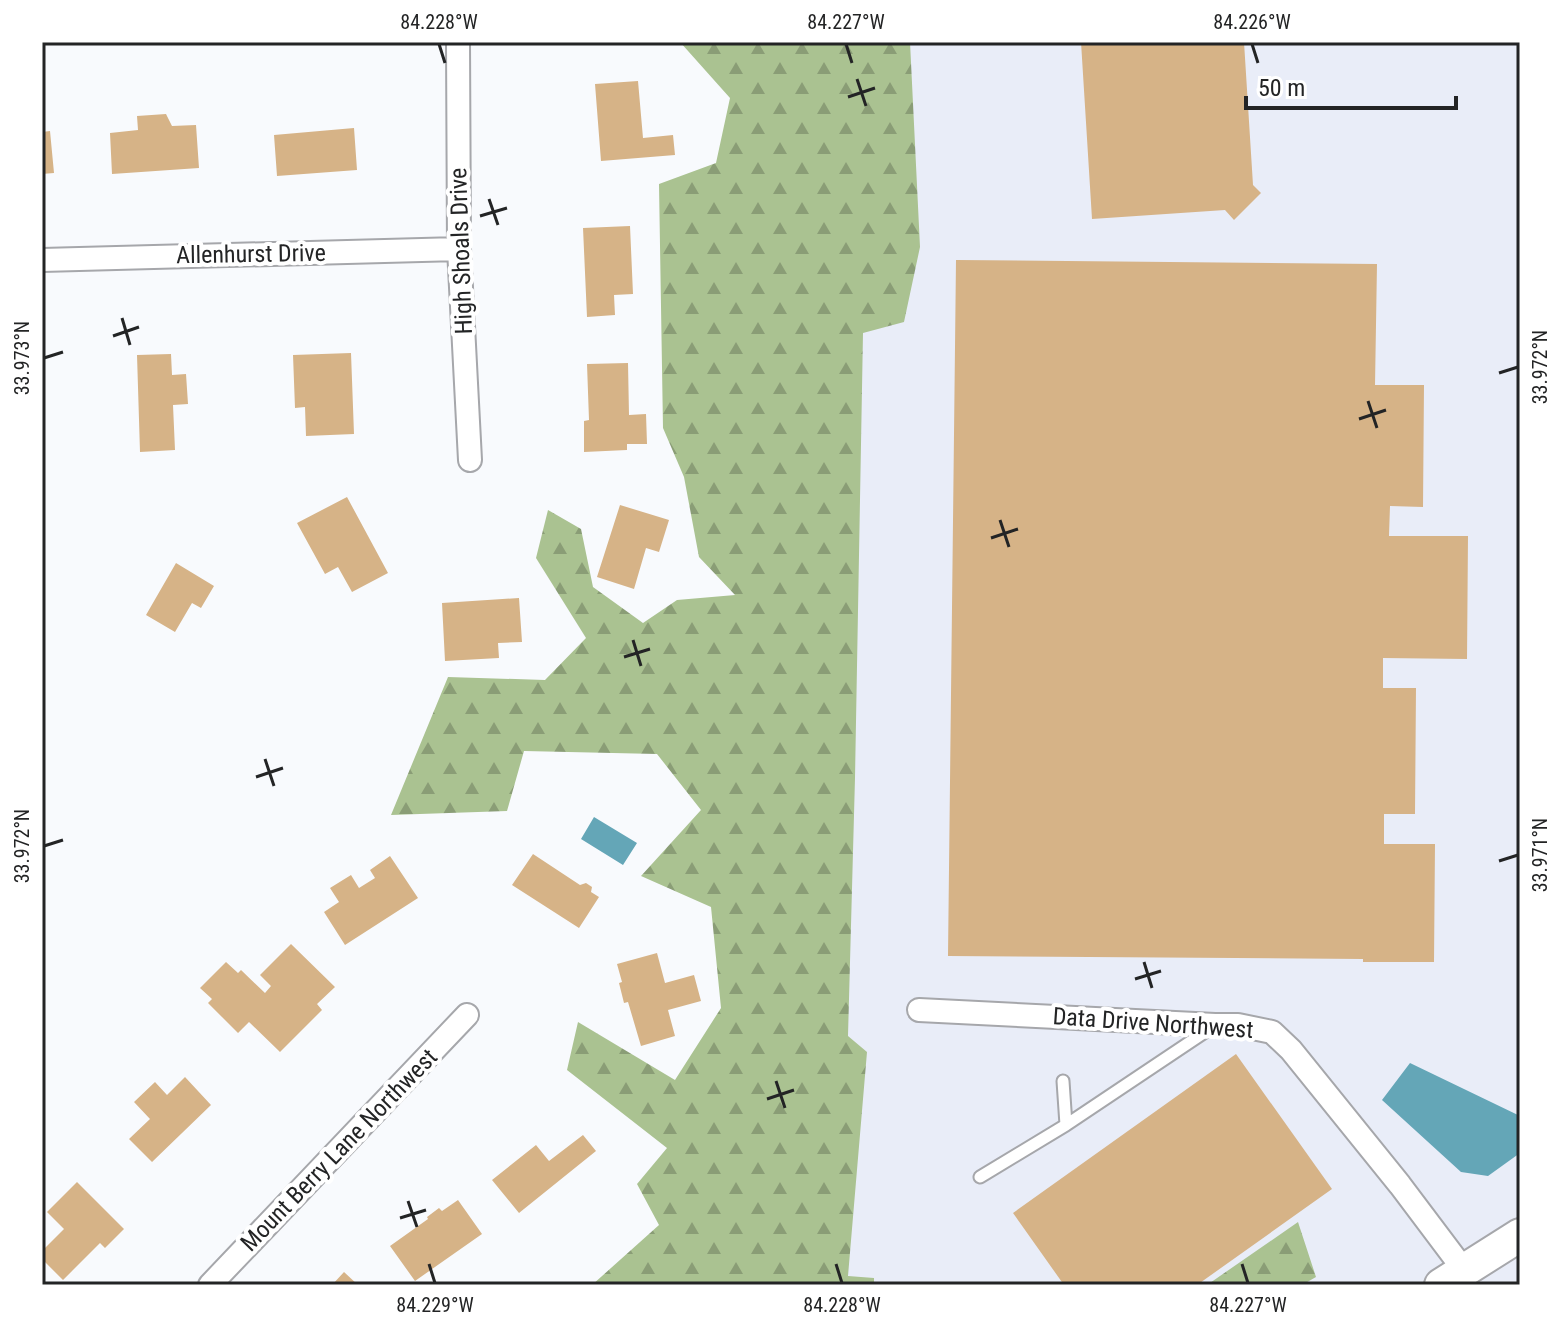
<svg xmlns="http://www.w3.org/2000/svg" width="1562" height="1327" font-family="'Roboto Condensed',sans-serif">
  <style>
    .built { fill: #e9edf8 }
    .forest { fill: url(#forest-firs) }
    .water { fill: #64a6b7 }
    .building { fill: #d6b387 }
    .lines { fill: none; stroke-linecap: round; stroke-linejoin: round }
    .lane-casing { stroke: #a6a7ab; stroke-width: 15 }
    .street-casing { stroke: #a6a7ab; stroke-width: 26 }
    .secondary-casing { stroke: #a6a7ab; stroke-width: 36 }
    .lane { stroke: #fff; stroke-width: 11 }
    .street { stroke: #fff; stroke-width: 22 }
    .secondary { stroke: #fff; stroke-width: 32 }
    .ticks { fill: none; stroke: #232425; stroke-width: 3 }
    .labels { text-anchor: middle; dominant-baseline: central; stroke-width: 8; stroke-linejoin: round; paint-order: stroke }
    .street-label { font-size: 24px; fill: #232425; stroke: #fff }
    .neatline { fill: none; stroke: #232425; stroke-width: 3 }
    .ticks-label { font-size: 20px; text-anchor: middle; fill: #232425 }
  </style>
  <defs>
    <pattern id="forest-firs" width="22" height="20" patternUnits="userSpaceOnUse" patternTransform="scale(2)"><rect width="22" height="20" fill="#aac291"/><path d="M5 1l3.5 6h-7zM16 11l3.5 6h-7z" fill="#8a9d76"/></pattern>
  </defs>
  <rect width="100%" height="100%" fill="#f8fafd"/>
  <!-- built -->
  <path class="built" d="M767 42H1520V1285H611L747 1148Z"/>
  <!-- forest -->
  <path class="forest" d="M680 42H910L920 247 904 322 863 333 855 778 848 1036 867 1052 848 1276 874 1278V1285H592L659 1225 637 1184 667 1148 567 1070 578 1022 675 1080 721 1008 711 907 641 876 701 810 657 754 524 751 507 811 391 815 448 677 545 680 586 638 536 558 548 510 581 529 593 587 643 623 677 600 735 595 699 557 684 477 663 428 659 184 716 163 730 98Z
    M1298 1222 1316 1277 1302 1285H1207Z"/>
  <!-- water -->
  <path class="water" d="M594 817 637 843 623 865 581 839Z
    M1410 1063 1520 1116V1153L1488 1176 1461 1172 1382 1100Z"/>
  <!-- building -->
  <path class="building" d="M1081 42H1244L1253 185 1261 193 1234 220 1225 210 1092 219Z
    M638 81 643 138 673 135 675 155 601 161 595 84Z
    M166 114 172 126 196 125 199 168 112 174 110 133 138 130 137 116Z
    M354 128 357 170 277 176 274 135Z
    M50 131 54 173 42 174V132Z
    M630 226 633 294 614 295 615 315 587 317 583 228Z
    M956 260 1377 264 1375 385H1424L1423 507 1390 506 1389 536H1468L1467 659 1383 658V688H1416L1415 814H1384V844H1435L1434 962H1363V959L948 956Z
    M351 353 354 434 306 436 305 407 295 408 293 355Z
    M171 354 172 375 186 374 188 404 173 405 175 450 140 452 137 355Z
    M628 363 629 415 646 414 647 444H627V450L584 452V421L589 420 587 364Z
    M347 497 388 573 352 592 338 567 325 574 297 523Z
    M620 505 669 520 659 552 646 548 634 589 597 577Z
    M176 563 214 586 201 608 192 603 175 632 146 615Z
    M519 598 522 642 498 643 499 658 445 661 442 603Z
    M533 854 580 885 586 883 592 887 591 892 599 897 579 928 512 885Z
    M390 856 418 898 345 945 324 912 339 902 330 888 351 875 359 888 375 878 370 870Z
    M291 944 335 987 317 1004 322 1010 280 1052 249 1022 238 1033 208 1003 212 999 200 988 226 962 238 973 241 970 265 993 271 986 260 975Z
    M657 953 665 983 694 975 701 1001 668 1010 675 1036 641 1046 628 1002 624 1003 619 983 622 982 617 964Z
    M1236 1054 1332 1189 1197 1285H1064L1013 1213Z
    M185 1077 211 1105 152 1162 129 1139 150 1119 134 1102 155 1082 167 1095Z
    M583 1135 596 1151 519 1213 492 1180 536 1145 549 1161Z
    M77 1182 124 1229 105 1248 100 1243 63 1280 42 1259V1251L64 1229 47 1212Z
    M458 1200 482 1234 415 1281 390 1246 428 1219 427 1217 439 1208 442 1211Z
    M344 1272 358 1285H332Z"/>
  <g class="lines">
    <defs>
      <path id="lane" d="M1063 1081 1066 1125
        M980 1177 1066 1125 1211 1028"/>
      <path id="street" d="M458 42 459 249 470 460
        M42 260 459 249
        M919 1010 1215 1025H1238L1272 1032 1291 1050 1400 1185 1464 1270
        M210 1285 467 1015"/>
      <path id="secondary" d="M1441 1285 1520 1235"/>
    </defs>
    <!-- lane casing -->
    <use href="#lane" class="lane-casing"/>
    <!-- street casing -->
    <use href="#street" class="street-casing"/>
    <!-- secondary casing -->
    <use href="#secondary" class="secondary-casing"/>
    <!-- lane -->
    <use href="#lane" class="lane"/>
    <!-- street -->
    <use href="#street" class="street"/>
    <!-- secondary -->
    <use href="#secondary" class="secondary"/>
  </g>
  <!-- ticks -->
  <path class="ticks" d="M439 44 445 63M846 44 852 63M1252 44 1258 63M857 79 866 106M848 97 875 88M489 199 498 225M480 216 507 208M122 318 130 345M113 336 139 327M44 358 63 352M1499 373 1518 367M1368 401 1377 428M1359 419 1386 410M1000 520 1009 547M991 538 1018 529M633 640 641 666M624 657 650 649M265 759 274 786M256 777 283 768M44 846 63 840M1499 861 1518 855M1144 962 1152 988M1135 979 1161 971M776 1081 785 1108M767 1099 794 1090M408 1201 417 1227M400 1218 426 1210M429 1264 435 1283M836 1264 842 1283M1242 1264 1248 1283"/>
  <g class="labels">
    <!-- street labels -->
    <g class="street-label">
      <text transform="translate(461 251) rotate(-92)">High Shoals Drive</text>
      <text transform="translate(251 254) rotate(-1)">Allenhurst Drive</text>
      <text transform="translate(1153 1023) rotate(4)">Data Drive Northwest</text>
      <text transform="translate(339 1150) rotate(-46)">Mount Berry Lane Northwest</text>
    </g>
  </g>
  <!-- border -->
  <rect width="1562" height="1327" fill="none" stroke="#ffffff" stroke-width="88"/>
  <!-- scale -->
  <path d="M1246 96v12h210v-12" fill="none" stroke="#232425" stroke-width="4"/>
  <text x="1258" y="96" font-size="24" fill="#232425" stroke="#ffffff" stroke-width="6" paint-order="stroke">50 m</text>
  <rect x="44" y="44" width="1474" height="1239" class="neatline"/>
  <g class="ticks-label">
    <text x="439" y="29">84.228°W</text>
    <text x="846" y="29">84.227°W</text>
    <text x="1252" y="29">84.226°W</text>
    <text transform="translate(22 358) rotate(-90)" y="7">33.973°N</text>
    <text transform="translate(1540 367) rotate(-90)" y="7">33.972°N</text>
    <text transform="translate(22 846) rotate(-90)" y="7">33.972°N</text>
    <text transform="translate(1540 855) rotate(-90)" y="7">33.971°N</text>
    <text x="435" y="1312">84.229°W</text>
    <text x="842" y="1312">84.228°W</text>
    <text x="1248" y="1312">84.227°W</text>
  </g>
</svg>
